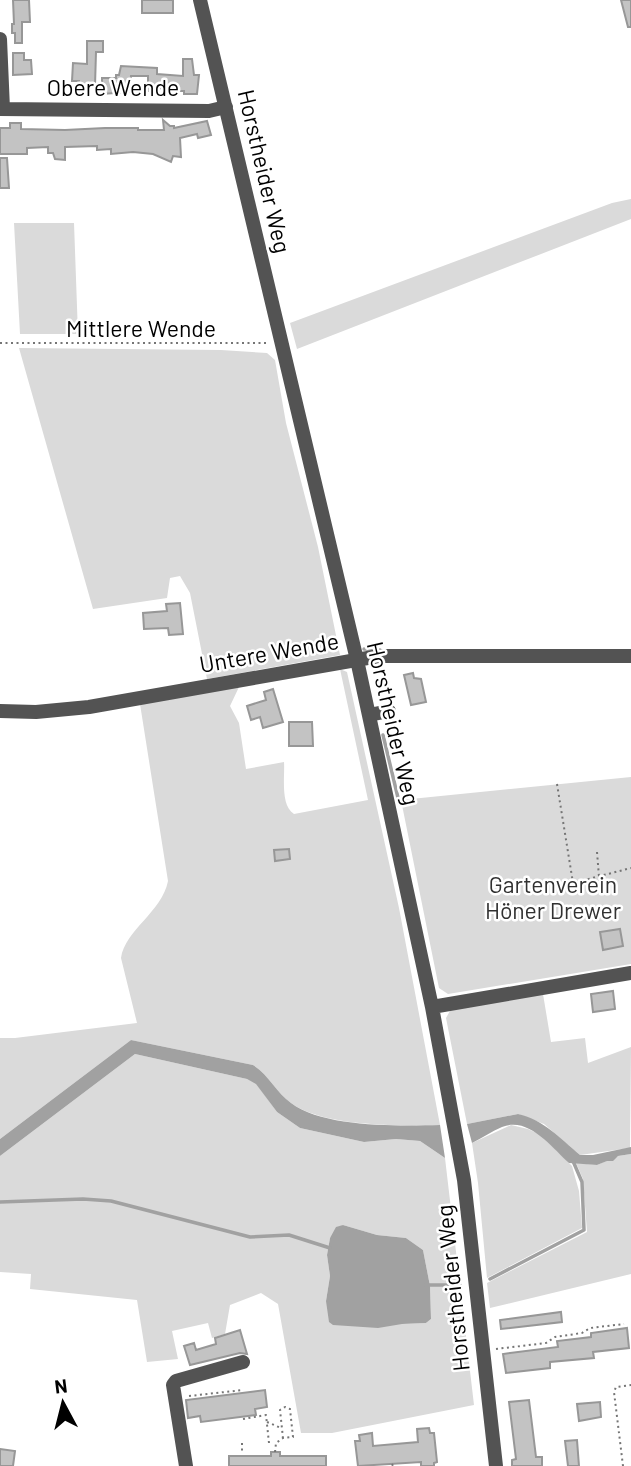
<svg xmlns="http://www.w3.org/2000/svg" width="631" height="1466" font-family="Barlow,sans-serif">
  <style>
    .green { fill: #dadada; fill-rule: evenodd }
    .water { fill: #a1a1a1 }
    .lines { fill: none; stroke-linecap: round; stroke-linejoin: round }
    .stream { stroke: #a1a1a1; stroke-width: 3.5 }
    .building { fill: #c3c3c3; stroke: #979797; stroke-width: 2 }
    .path { stroke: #757575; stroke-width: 2; stroke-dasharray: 2 3.5; stroke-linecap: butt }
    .minor { stroke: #535353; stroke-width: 14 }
    .labels { text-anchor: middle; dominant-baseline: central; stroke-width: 5; stroke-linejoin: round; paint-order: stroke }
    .street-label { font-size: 23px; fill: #000; stroke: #fff }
    .park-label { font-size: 23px; fill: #313131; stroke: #fff }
  </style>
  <rect width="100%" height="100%" fill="#fff"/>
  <!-- green -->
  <path class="green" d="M631 199V219L297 349 290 323 612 203Z
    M14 223H74L78 334H20Z
    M19 348 221 350 267 353 275 360 286 423 318 547 340 655 207 679 190 593 180 576 170 578 167 598 93 609Z
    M340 669 347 672 399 908 440 1125C400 1126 324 1127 291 1103 276 1092 269 1075 253 1065L131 1040 0 1139V1038H15L137 1023 121 958C125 930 162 912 168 881L140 704 239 687 230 706 239 723 246 769 284 762C285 777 280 805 294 814L368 800Z
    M631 777V964L448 994 439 988 401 800Z
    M543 994 551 1042 585 1038 588 1063 631 1047 630 1148 580 1155 544 1124 518 1114 467 1124 446 1018 451 1009Z
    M135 1054 247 1079 256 1083 277 1112 300 1128 364 1142 396 1139 420 1141 445 1158 474 1405 332 1433H301L278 1304 261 1293 230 1305 225 1334 212 1338 208 1323 172 1331 178 1359 147 1362 137 1300 30 1289 31 1274 0 1272V1156ZM343 1225 377 1235 406 1238 423 1250 430 1286 431 1319 426 1323 402 1324 326 1301 330 1276 327 1255 330 1238Z
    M511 1125 528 1129 541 1135 572 1166 579 1191 582 1228 487 1278 478 1183 472 1143Z
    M631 1154V1274L490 1308 487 1283 587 1232 583 1179 576 1163 597 1165 618 1156Z"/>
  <!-- water -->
  <path class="water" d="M131 1040 253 1065C269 1075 276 1092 291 1103 324 1128 400 1126 440 1125L445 1158 420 1141 396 1139 364 1142 300 1128 277 1112 256 1084 247 1079 135 1054 0 1156V1139Z
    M518 1114C544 1120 560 1138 580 1155H593L631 1147V1154L618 1156 613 1161H607L597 1165 569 1163C552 1148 529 1116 502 1127 492 1131 482 1138 472 1143L467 1124Z
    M343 1225 377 1235 406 1238 423 1250 430 1286 431 1319 426 1323 402 1324 378 1328 333 1325 329 1322 326 1301 330 1276 327 1255 330 1238 336 1227Z"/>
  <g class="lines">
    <!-- stream -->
    <path class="stream" d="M364 649 380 650
      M383 735 399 802
      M0 1202 83 1199 111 1201 250 1237 289 1235 330 1248
      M490 1279 584 1230 582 1182 573 1161
      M426 1285H460"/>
  </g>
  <!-- building -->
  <path class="building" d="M13 0H29L30 22H22V43H15V33H12V24H14Z
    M142 0H173V13H142Z
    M621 0H631V27H628Z
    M87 41H103V52H96L95 86H79V81H72L73 63 87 64Z
    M13 53H24V60H31L32 74 13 75Z
    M183 59H192L194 75H199L197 94H184V91H176V89L156 88V91H148V76H131L129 92 102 94V78H116V75H119L121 66 157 68V74L183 76Z
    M163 120 170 126H174V128L207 121 211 135 198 138 197 134 180 138 181 157 173 156 171 162 153 154 133 152 111 154V149L97 150V146L65 147V160L55 159 53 153H48V147L27 148V154H0V128H10V123H21V129L65 130 105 128H138V130H164Z
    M0 158H7L9 188H0Z
    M180 603 183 634 169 635 168 628 144 629 143 613 167 611 166 604Z
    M413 673 414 678 421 679 426 702 411 705 404 675Z
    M273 689 283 722 263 728 260 717 251 720 247 706 266 700 264 692Z
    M289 722H312L313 746H289Z
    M289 849 290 859 275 861 274 850Z
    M620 929 623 946 603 950 600 932Z
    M613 991 615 1009 593 1012 591 994Z
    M561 1312 562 1322 501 1329 500 1320Z
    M627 1328 629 1348 593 1352 594 1358 550 1362V1368L506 1373 503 1354 558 1347 557 1341 591 1337V1333Z
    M240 1330 247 1354 240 1353 190 1365 184 1346 194 1343 196 1350 216 1344 215 1338Z
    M265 1390 267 1407 255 1409 256 1415 201 1422 200 1416 188 1418 186 1400Z
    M529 1400 536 1457H542V1466H512V1460L516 1459 509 1402Z
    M600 1402 601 1417 579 1421 577 1404Z
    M429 1428 430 1433H434L437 1462 434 1463V1466H421V1462L358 1466 355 1441H360L359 1435 372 1433 373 1446 418 1442 417 1429Z
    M577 1440 579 1466H568L565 1441Z
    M0 1449 15 1451 13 1466H0Z
    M271 1452H280V1456H326V1466H229V1456H271Z"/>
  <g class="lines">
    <!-- path -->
    <path class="path" d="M0 343H267
      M557 784 573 883 631 868
      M597 852 599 877
      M496 1349 546 1343 555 1337 582 1333 590 1328 624 1324
      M189 1396 243 1390
      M243 1419 266 1415 269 1443
      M267 1422 281 1428
      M242 1443V1452
      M275 1452 276 1443 283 1438 293 1437 290 1409 285 1407 280 1410 283 1438
      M392 1464 393 1466
      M623 1466 614 1392 616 1387 631 1385"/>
    <!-- minor -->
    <path class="minor" d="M200 0 357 660 432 1007 464 1180 496 1466
      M0 39 3 109
      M0 109 209 111 226 107
      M0 711 36 712 89 707 379 656H631
      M369 715 389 711
      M432 1007 631 973
      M186 1466 173 1385 176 1381 243 1362"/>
  </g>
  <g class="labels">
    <!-- street labels -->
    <g class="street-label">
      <text x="113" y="87">Obere Wende</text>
      <text transform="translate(265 171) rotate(77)">Horstheider Weg</text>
      <text x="141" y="328">Mittlere Wende</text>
      <text transform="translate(269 652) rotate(-10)">Untere Wende</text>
      <text transform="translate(394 723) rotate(77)">Horstheider Weg</text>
      <text transform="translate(452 1288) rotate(-96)">Horstheider Weg</text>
    </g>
    <!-- park labels -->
    <g class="park-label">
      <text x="553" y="884">Gartenverein<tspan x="553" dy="26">Höner Drewer</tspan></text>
    </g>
  </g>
  <!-- north arrow -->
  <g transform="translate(63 1403) rotate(353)" stroke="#ffffff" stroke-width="5" paint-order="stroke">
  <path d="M0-5L12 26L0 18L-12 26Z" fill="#000000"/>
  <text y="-10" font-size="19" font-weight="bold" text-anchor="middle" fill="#000000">N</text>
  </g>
</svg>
